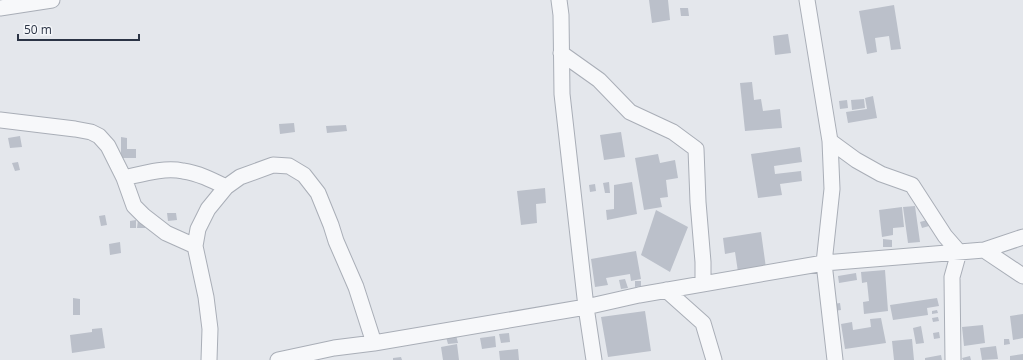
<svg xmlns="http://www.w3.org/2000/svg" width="1023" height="360" font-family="'Open Sans',sans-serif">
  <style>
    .building { fill: #bbc0ca }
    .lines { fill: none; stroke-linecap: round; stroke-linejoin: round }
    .street-casing { stroke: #a9aeb7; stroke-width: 17 }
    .street { stroke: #f7f8fa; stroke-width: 15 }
  </style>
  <rect width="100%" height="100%" fill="#e4e7ec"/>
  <!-- building -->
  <path class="building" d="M649 0H668L670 20 652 23Z
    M894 5 901 49 891 50 889 36 875 38 877 52 867 54 859 11Z
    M680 8H688L689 16H681Z
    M788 34 791 53 775 55 773 36Z
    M752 82 754 100 761 99 763 111 780 109 782 128 745 131 740 83Z
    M873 96 877 118 848 123 846 112 867 109 865 98Z
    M864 99 865 108 852 110 851 100Z
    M847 100 848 108 840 109 839 101Z
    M294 123 295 132 280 134 279 124Z
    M346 125 347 131 327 133 326 126Z
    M621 132 625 157 604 160 600 135Z
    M20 136 22 147 10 148 8 138Z
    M121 137 127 138V149H136V158H121Z
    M800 147 802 162 774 166 775 174 801 171 802 181 780 184 782 195 758 198 751 154Z
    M658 154 660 163 675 160 678 178 666 180 668 197 660 198 662 207 644 210 635 158Z
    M18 162 20 170 15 171 12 163Z
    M609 182 610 193H605L603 183Z
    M632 182 637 214 607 220 606 210 614 209V185Z
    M595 184 596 191 590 192 589 185Z
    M545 188 546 203 536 204 537 223 521 225 517 191Z
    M915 206 920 242 908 243 903 207Z
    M902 207 904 227 893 228V235L882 237 879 210Z
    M656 210 688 227 670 272 641 255Z
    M167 213H176L177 220 168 221Z
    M105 215 107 225 101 226 99 216Z
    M136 220V228H130V221Z
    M138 220H145V228H137Z
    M927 220 929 226 922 228 920 222Z
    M761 232 766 268 738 272 735 252 725 254 723 238Z
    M883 239 892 240V247H883Z
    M120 242 121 253 110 255 109 244Z
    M636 251 641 279 631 281 630 274 606 278 608 285 595 287 591 259Z
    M885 270 888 311 864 314 863 302 869 301 867 282 862 283 861 272Z
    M856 273 857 280 839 283 838 276Z
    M625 279 628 288 621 289 619 280Z
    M635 281H641V286L635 287Z
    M73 298 80 299V315H73Z
    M937 298 939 306 927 308 928 315 893 320 890 305Z
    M840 303 841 310 834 311V304Z
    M937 310 938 313 932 314V311Z
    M645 311 651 351 608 357 601 317Z
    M1023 314V338L1013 340 1010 316Z
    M938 317 939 321 933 322 932 318Z
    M881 318 886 343 845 349 841 324 852 322 853 330 871 327 870 319Z
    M983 325 985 343 964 346 962 327Z
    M921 326 924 343 916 344 913 328Z
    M102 328 105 348 72 353 70 335 92 332V329Z
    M939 332 940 338 934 339 933 333Z
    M509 333 510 342 501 343 499 334Z
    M456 335 458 343 448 344 446 337Z
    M495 336 496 347 482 349 480 338Z
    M912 339 914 360H894L892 341Z
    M1004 339H1009L1010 344 1004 345Z
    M457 344 459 360H443L441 347Z
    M996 346 998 359 982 360 980 348Z
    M518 349 519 360H500L499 351Z
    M1023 354V360H1010V356Z
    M941 355 942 360H925V358Z
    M970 356 971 360H963L962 358Z
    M401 357 402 360H393V358Z"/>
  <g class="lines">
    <defs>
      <path id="street" d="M559 0 561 15 562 94 586 307 639 295 824 263 984 250 1023 276
        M807 0 830 141 832 189 824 263 835 360
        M0 8 52 0
        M561 53 599 80 630 112 673 132 696 149 698 202 703 262V284
        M0 120 75 129 91 132 99 136 108 146 124 178 134 206 144 216 166 233 195 246
        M830 141 856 160 881 174 912 185 945 236 959 252 952 277 953 360
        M124 178C142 174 164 167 183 171 198 173 212 180 226 187
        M984 250 1023 237
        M666 290 703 323 714 360
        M209 360 210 329 206 297 195 246 198 229 208 209 226 187 240 177 273 165 289 166 304 175 318 193 331 225 336 241 356 287 374 343
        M278 360 334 348 374 343 586 307 594 360"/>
    </defs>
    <!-- street casing -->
    <use href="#street" class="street-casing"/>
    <!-- street -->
    <use href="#street" class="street"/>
  </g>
  <!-- scale -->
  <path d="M18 34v6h121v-6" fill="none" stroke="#2b3445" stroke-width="2"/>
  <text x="24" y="34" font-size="12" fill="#2b3445" stroke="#f4f6f9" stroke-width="3" paint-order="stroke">50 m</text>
</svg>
